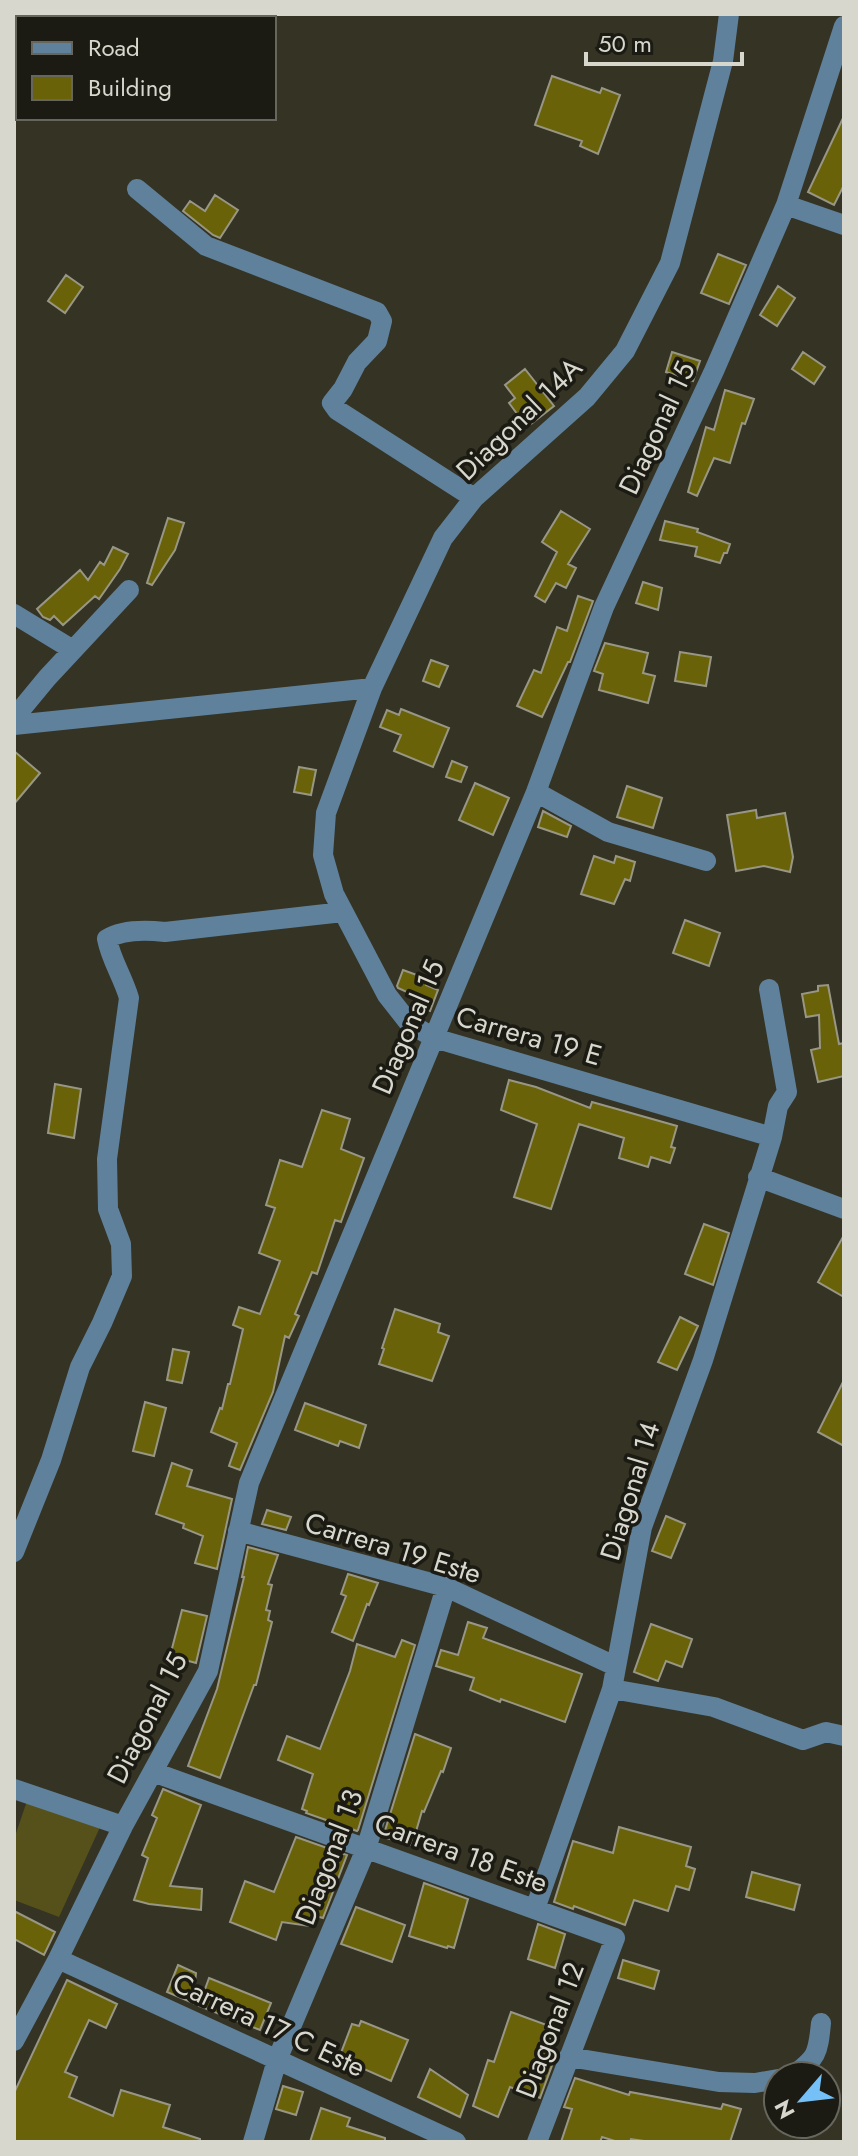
<svg xmlns="http://www.w3.org/2000/svg" width="858" height="2156" font-family="Jost,sans-serif">
  <style>
    .green { fill: #56511a }
    .building { fill: #696209; stroke: #989785; stroke-width: 2 }
    .lines { fill: none; stroke-linecap: round; stroke-linejoin: round }
    .minor { stroke: #5f819b; stroke-width: 20 }
    .labels { text-anchor: middle; dominant-baseline: central; stroke-width: 7; stroke-linejoin: round; paint-order: stroke }
    .street-label { font-size: 28px; fill: #d7d7cd; stroke: #1b1a13 }
  </style>
  <rect width="100%" height="100%" fill="#343324"/>
  <!-- green -->
  <path class="green" d="M27 1801 101 1825 59 1917 14 1900V1839Z"/>
  <!-- building -->
  <path class="building" d="M552 76 600 93 602 88 620 95 598 154 580 146 582 141 535 125Z
    M844 116V185L834 205 808 192Z
    M215 195 238 210 220 238 213 235 183 211 190 201 205 211Z
    M718 254 746 265 729 304 701 293Z
    M66 275 83 287 65 313 48 301Z
    M778 286 795 298 777 326 760 315Z
    M672 352 700 361 693 381 666 372Z
    M803 352 825 367 814 384 792 369Z
    M525 369 554 406 527 427 509 403 515 398 505 385Z
    M725 390 754 399 745 424 742 423 730 463 714 458 697 496 688 492 706 427 714 430Z
    M561 511 590 529 568 564 576 568 566 588 556 583 545 602 535 596 557 552 542 542Z
    M168 518 184 523 175 550 152 585 147 583Z
    M665 521 698 529 697 532 730 544 727 553H724L720 563 695 556 697 547 660 540Z
    M113 547 128 554 120 569 99 599 95 596 63 625 54 616 50 620 43 617 37 609 80 570 88 580 100 562 104 565Z
    M643 582 662 588 658 610 636 603Z
    M578 596 593 601 570 662H568L542 717 517 706 534 670 541 673 557 627 567 631Z
    M605 643 648 653 643 673 655 676 648 703 599 690 603 674 594 671Z
    M680 652 711 657 706 686 675 681Z
    M431 660 448 666 439 687 423 681Z
    M401 709 449 728 433 767 394 751 401 735 380 727 387 710 399 715Z
    M14 751 40 773 14 804Z
    M452 761 467 767 461 782 446 777Z
    M299 767 316 770 311 795 294 792Z
    M475 783 509 798 493 835 459 820Z
    M627 786 662 798 653 828 617 817Z
    M756 810 757 818 785 813 793 857 790 872 764 866 736 871 727 815Z
    M543 811 571 826 567 837 538 827Z
    M594 856 614 863 616 856 635 862 630 881 625 879 614 904 581 894Z
    M685 920 720 933 709 966 673 953Z
    M403 970 428 979 426 985 438 990 430 1011 415 1005 418 997 398 988 397 986Z
    M828 985 839 1044 844 1043V1076L818 1082 811 1050 820 1048 819 1015 806 1017 802 994 818 991V986Z
    M509 1080 536 1087 590 1108 592 1102 677 1126 671 1147 675 1148 670 1163 651 1157 648 1167 619 1158 624 1138 579 1124 551 1209 514 1197 537 1124 501 1110Z
    M55 1084 81 1089 74 1138 48 1133Z
    M322 1110 350 1119 341 1149 364 1158 341 1222 335 1220 317 1274 312 1272 295 1314 299 1316 289 1338 285 1336 273 1392 240 1470 229 1466 237 1443 211 1432 220 1408 222 1409 228 1384H230L243 1329 233 1325 239 1307 260 1314 280 1261 259 1253 275 1208 266 1205 280 1160 302 1167Z
    M704 1224 729 1233 713 1285 685 1274Z
    M844 1235V1297L818 1282Z
    M395 1309 440 1324 438 1332 449 1336 432 1381 379 1364 384 1349 382 1348Z
    M680 1317 698 1326 677 1370 658 1362Z
    M173 1349 189 1352 182 1383 167 1380Z
    M844 1380V1446L818 1432Z
    M145 1402 166 1408 154 1456 133 1451Z
    M305 1403 366 1425 359 1448 340 1441 338 1446 295 1430Z
    M172 1463 192 1470 187 1486 232 1499 217 1569 195 1563 203 1536 183 1528 184 1524 156 1514Z
    M267 1510 291 1517 286 1530 262 1524Z
    M666 1516 685 1524 671 1558 652 1551Z
    M248 1547 278 1555 268 1584 272 1585 266 1610 270 1611 268 1620 272 1622 256 1685H254L220 1778 188 1766 217 1689 244 1577H242Z
    M348 1574 378 1583 369 1605 367 1604 353 1641 332 1632 346 1596 341 1594Z
    M182 1610 207 1616 196 1663 170 1656Z
    M468 1622 487 1628 483 1638 582 1674 565 1722 501 1699 500 1702 470 1690 474 1678 436 1666 441 1650 458 1655Z
    M651 1624 692 1639 682 1667 666 1661 658 1681 634 1672Z
    M402 1640 415 1645 358 1830 357 1831 306 1813 307 1811 302 1809 313 1774 278 1760 287 1736 320 1749 350 1671 357 1644 395 1657Z
    M415 1734 451 1748 443 1772 441 1771 424 1812 422 1811 412 1845 383 1837Z
    M163 1789 201 1805 170 1886 202 1889 201 1910 149 1904 134 1900 148 1858 142 1855 157 1818 152 1815Z
    M619 1827 691 1847 686 1866 695 1869 689 1890 676 1886 668 1911 634 1900 625 1925 574 1906 573 1909 554 1902 573 1841 613 1853Z
    M296 1837 347 1855 323 1918 312 1915 309 1926 282 1922 276 1940 230 1922 245 1881 274 1892Z
    M752 1872 800 1885 794 1910 746 1897Z
    M424 1883 468 1899 454 1948 448 1946 447 1948 409 1936Z
    M356 1907 405 1925 392 1962 341 1944Z
    M14 1911 55 1932 44 1955 14 1939Z
    M538 1924 565 1934 555 1968 528 1959Z
    M623 1960 659 1971 654 1989 618 1978Z
    M178 1965 196 1973 193 2003 167 1992Z
    M209 1978 271 2003 260 2030 199 2006Z
    M67 1980 117 2004 106 2028 89 2020 65 2072 77 2077 69 2097 113 2116 121 2090 170 2105 163 2127 200 2139V2142H14V2093Z
    M511 2012 555 2028 547 2049 557 2052 540 2098 510 2087 498 2117 473 2106 488 2060 494 2062Z
    M361 2021 408 2040 391 2081 339 2058 352 2024 359 2026Z
    M430 2069 468 2095 460 2117 418 2097Z
    M575 2078 629 2095 630 2092 721 2109 723 2104 741 2109 730 2142H651L631 2139 630 2142H618L602 2137 600 2142H561L572 2109 564 2107Z
    M283 2086 303 2092 296 2115 276 2109Z
    M321 2108 350 2118 347 2126 385 2138V2142H310Z"/>
  <g class="lines">
    <!-- minor -->
    <path class="minor" d="M729 14 723 61 670 263 625 351 587 397 474 498 443 538 372 688 326 813 323 855 334 894 387 995 409 1023 434 1038 772 1137
      M137 189 206 246 377 312 382 321 377 341 357 362 343 389 332 403 337 410 474 498
      M786 205 844 225
      M14 614 73 650
      M14 718 47 678 129 590
      M14 725 372 688
      M536 792 608 832 706 861
      M758 1177 844 1209
      M238 1531 446 1587 615 1666
      M14 1552 51 1460 80 1367 102 1323 122 1276 121 1244 108 1209 107 1159 129 998C123 977 111 960 107 939 123 929 147 930 165 932L343 912
      M612 1689 714 1707 803 1740 826 1732 844 1736
      M153 1772 615 1938 537 2142
      M14 1789 123 1826
      M535 1909 612 1689 642 1527 703 1360 772 1137 778 1106 787 1092 769 989
      M58 1959 456 2142
      M14 2041 58 1959 123 1826 208 1671 249 1483 536 792 604 607 714 371 786 205 844 26
      M569 2057 719 2082 755 2083 778 2079
      M792 2076C817 2058 818 2054 821 2023
      M253 2142 277 2060 366 1849 446 1587"/>
  </g>
  <g class="labels">
    <!-- street labels -->
    <g class="street-label">
      <text transform="translate(519 419) rotate(-44)">Diagonal 14A</text>
      <text transform="translate(657 428) rotate(-65)">Diagonal 15</text>
      <text transform="translate(408 1027) rotate(-67)">Diagonal 15</text>
      <text transform="translate(529 1036) rotate(16)">Carrera 19 E</text>
      <text transform="translate(630 1491) rotate(-73)">Diagonal 14</text>
      <text transform="translate(393 1548) rotate(17)">Carrera 19 Este</text>
      <text transform="translate(147 1718) rotate(-63)">Diagonal 15</text>
      <text transform="translate(461 1853) rotate(20)">Carrera 18 Este</text>
      <text transform="translate(329 1857) rotate(-69)">Diagonal 13</text>
      <text transform="translate(269 2025) rotate(25)">Carrera 17 C Este</text>
      <text transform="translate(550 2030) rotate(-69)">Diagonal 12</text>
    </g>
  </g>
  <!-- border -->
  <rect width="858" height="2156" fill="none" stroke="#d7d7cd" stroke-width="32"/>
  <!-- legend -->
  <rect x="16" y="16" width="260" height="104" fill="#1b1a13" stroke="#66665d" stroke-width="2"/>
  <rect x="32" y="42" width="40" height="12" fill="#5f819b" stroke="#66665d" stroke-width="2"/>
  <text x="88" y="56" font-size="24" fill="#d7d7cd">Road</text>
  <rect x="32" y="76" width="40" height="24" fill="#696209" stroke="#66665d" stroke-width="2"/>
  <text x="88" y="96" font-size="24" fill="#d7d7cd">Building</text>
  <!-- north arrow -->
  <g transform="translate(802 2100) rotate(242)"><circle r="38" fill="#1b1a13" stroke="#66665d" stroke-width="2"/>
  <path d="M0-6L14 30L0 20L-14 30Z" fill="#75c0f6"/>
  <text y="-12" font-size="22" font-weight="bold" text-anchor="middle" fill="#d7d7cd">N</text>
  </g>
  <!-- scale -->
  <path d="M586 52v12h156v-12" fill="none" stroke="#d7d7cd" stroke-width="4"/>
  <text x="598" y="52" font-size="24" fill="#d7d7cd" stroke="#1b1a13" stroke-width="6" paint-order="stroke">50 m</text>
</svg>
